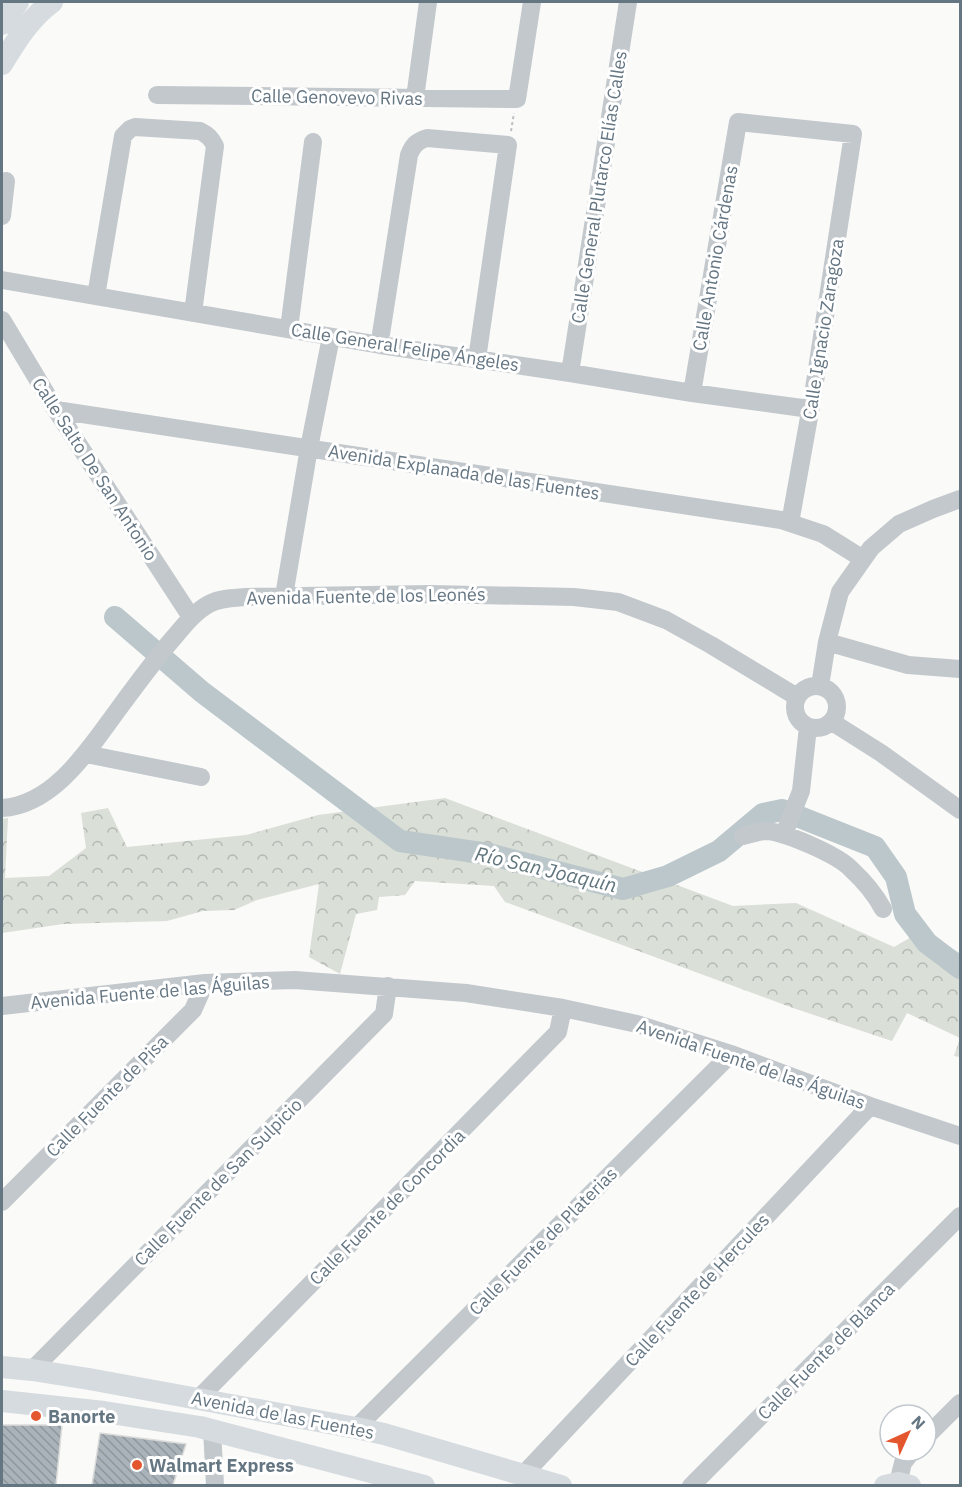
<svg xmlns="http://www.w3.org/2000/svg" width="962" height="1487" font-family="'IBM Plex Sans',sans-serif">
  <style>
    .forest { fill: url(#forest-crowns) }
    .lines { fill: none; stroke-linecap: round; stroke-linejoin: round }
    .river { stroke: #bbc7cb; stroke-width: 22 }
    .building { fill: url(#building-back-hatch); stroke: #dcdcda; stroke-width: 1.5 }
    .path { stroke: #bbbfc2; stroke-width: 2; stroke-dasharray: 3 3; stroke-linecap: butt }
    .minor { stroke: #c3c8cc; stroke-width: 18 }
    .major { stroke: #d6dbdf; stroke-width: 22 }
    .poi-dot { fill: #e4572e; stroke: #fff; stroke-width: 2 }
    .labels { text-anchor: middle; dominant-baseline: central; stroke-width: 6; stroke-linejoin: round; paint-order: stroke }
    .street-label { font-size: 18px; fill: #657683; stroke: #fff }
    .poi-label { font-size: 18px; font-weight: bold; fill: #657683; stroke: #fff; text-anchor: start }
    .water-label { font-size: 20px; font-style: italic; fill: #60757c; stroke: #fff }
  </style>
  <defs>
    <pattern id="forest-crowns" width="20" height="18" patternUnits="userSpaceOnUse" patternTransform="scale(1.5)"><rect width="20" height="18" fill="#dadfd7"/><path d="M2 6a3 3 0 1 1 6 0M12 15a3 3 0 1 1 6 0" fill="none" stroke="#b4b9b4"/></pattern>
    <pattern id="building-back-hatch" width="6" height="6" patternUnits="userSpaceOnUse" patternTransform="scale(1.5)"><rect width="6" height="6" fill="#aab3b9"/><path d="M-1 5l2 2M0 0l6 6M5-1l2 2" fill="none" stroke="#8e969c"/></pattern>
  </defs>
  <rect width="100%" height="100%" fill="#fafaf8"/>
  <!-- forest -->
  <path class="forest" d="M445 798 733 906 796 903 894 947 920 932 960 953V1057L954 1056 960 1038 907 1013 892 1041 793 1008 505 902 494 886 415 881 405 895 379 897 377 910 356 914 340 974 309 957 319 884 257 900 234 910 203 911 167 921 63 924 2 933V819L8 818 5 878 49 876 86 848 81 813 108 808 127 847 246 835 318 815Z"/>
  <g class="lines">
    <!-- river -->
    <path class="river" d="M115 617 202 692 400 841 488 854 623 889 668 876 719 851 763 814 782 810 875 847 896 877 905 914 927 943 960 968"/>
  </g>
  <!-- building -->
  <path class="building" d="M2 1425H62L56 1485H2Z
    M100 1433 186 1444 173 1485H92Z"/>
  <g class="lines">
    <!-- path -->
    <path class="path" d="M511 131 514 113"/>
    <!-- minor -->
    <path class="minor" d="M157 95 517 99 532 2
      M415 98 428 2
      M2 216 6 181
      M2 280 380 345 570 373 692 393 810 409
      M96 296 123 136 130 129 135 127 200 131C208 135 211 138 215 146L193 313
      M2 320 56 410 191 617
      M289 329 313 142
      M381 334 409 155C413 145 417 141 427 138L508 145 477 359
      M570 373 628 2
      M692 393 738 122 853 134 813 395 790 523
      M56 410 781 520 823 534 863 559
      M284 596 309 448 331 337
      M827 642 908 665 960 669
      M795 707a21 21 0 1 1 42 0a21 21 0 1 1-42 0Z
      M820 686 827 642 840 592 871 548 899 524 933 509 960 499
      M832 722 881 753 960 810
      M86 754 201 777
      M2 808C54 805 89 749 117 711 136 685 155 659 176 635 186 623 196 611 209 604 220 598 233 598 245 597L431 594 574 597 618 602 666 620 711 645 797 697
      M784 834 801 791 808 727
      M743 836C751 834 759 831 766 831 785 832 838 855 851 869 864 881 875 894 883 909
      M2 1006 205 983 295 980 466 993 563 1008 637 1024 731 1054 870 1106 960 1136
      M2 1202 193 1010 205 983
      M32 1370 384 1014 388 986
      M198 1399 558 1032 563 1008
      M356 1428 731 1054
      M212 1429 215 1486
      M926 1437 960 1403
      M523 1475 870 1106
      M898 1483 903 1463 912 1451
      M691 1486 960 1216"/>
    <!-- major -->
    <path class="major" d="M2 24 18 2
      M2 64C16 41 30 18 52 2
      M2 1367 32 1370 89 1379 356 1428 384 1434 561 1486
      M2 1401 104 1412 200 1427 424 1486
      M885 1486 898 1483 910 1486"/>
  </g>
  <!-- markers -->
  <g class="poi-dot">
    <circle cx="36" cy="1416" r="6"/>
    <circle cx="137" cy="1465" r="6"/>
  </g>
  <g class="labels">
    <!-- street labels -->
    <g class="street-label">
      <text transform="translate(337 97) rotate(1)">Calle Genovevo Rivas</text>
      <text transform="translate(599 187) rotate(-81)">Calle General Plutarco Elías Calles</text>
      <text transform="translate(715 258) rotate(-80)">Calle Antonio Cárdenas</text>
      <text transform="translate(823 329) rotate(-81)">Calle Ignacio Zaragoza</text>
      <text transform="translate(405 347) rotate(9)">Calle General Felipe Ángeles</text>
      <text transform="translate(95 469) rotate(57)">Calle Salto De San Antonio</text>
      <text transform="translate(464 472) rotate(9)">Avenida Explanada de las Fuentes</text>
      <text transform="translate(366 596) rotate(-1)">Avenida Fuente de los Leonés</text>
      <text transform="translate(150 992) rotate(-5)">Avenida Fuente de las Águilas</text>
      <text transform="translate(751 1064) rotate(19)">Avenida Fuente de las Águilas</text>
      <text transform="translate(107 1096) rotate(-45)">Calle Fuente de Pisa</text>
      <text transform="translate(218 1182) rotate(-45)">Calle Fuente de San Sulpicio</text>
      <text transform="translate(387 1207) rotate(-45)">Calle Fuente de Concordia</text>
      <text transform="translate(543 1241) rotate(-45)">Calle Fuente de Platerias</text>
      <text transform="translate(697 1290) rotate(-47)">Calle Fuente de Hercules</text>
      <text transform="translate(826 1351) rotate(-45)">Calle Fuente de Blanca</text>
      <text transform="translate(283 1415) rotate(11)">Avenida de las Fuentes</text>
    </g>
    <!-- poi labels -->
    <g class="poi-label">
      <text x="48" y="1416">Banorte</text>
      <text x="149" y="1465">Walmart Express</text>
    </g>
    <!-- water labels -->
    <g class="water-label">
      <text transform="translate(546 869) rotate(13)">Río San Joaquín</text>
    </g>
  </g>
  <!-- border -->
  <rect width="962" height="1487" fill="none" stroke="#657683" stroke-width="6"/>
  <!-- north arrow -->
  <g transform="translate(908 1433) rotate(45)"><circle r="28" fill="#ffffff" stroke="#c1c8cd" stroke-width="1.5"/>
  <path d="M0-4.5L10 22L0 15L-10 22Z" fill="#e4572e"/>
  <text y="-9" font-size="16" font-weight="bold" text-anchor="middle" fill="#657683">N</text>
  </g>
</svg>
